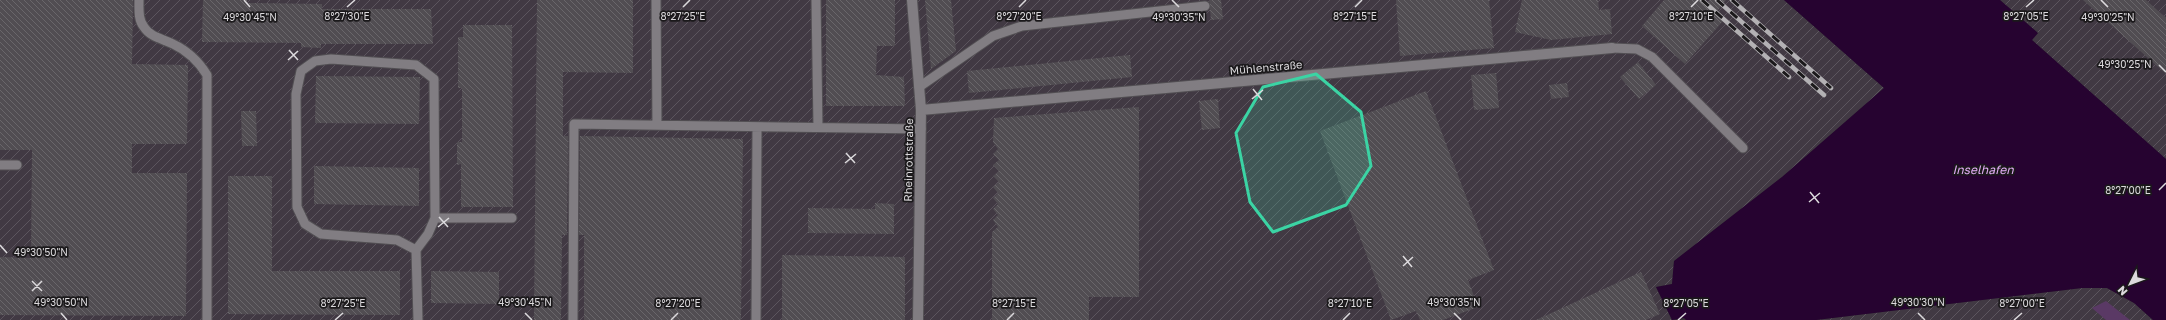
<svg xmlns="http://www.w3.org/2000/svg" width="2166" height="320" font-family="'Golos Text',sans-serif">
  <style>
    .industrial { fill: url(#industrial-furrows) }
    .green { fill: #5a3965 }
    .water { fill: #260330 }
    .building { fill: url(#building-back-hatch) }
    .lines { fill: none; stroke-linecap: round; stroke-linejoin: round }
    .lane-casing { stroke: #524f53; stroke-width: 11 }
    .street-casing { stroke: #524f53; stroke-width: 12 }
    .lane { stroke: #817d82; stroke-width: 9 }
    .street { stroke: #817d82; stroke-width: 10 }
    .rail-casing { stroke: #b3b1b4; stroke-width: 4.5 }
    .rail { stroke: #1b191b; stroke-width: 3; stroke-dasharray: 9; stroke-linecap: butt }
    .marked { fill: #3bd4a4; fill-opacity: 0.2; stroke: #3bd4a4; stroke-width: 3; stroke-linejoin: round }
    .ticks { fill: none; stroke: #dcdadd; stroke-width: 1.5 }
    .labels { text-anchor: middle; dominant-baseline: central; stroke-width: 3.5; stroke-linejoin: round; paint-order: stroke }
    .street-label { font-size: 11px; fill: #dcdadd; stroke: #1b191b }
    .water-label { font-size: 12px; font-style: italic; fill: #e2adf5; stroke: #1b191b }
    .ticks-label { font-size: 10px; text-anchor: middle; fill: #dcdadd; stroke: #1b191b; stroke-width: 3.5; stroke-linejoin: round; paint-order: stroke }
  </style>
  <defs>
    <pattern id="industrial-furrows" width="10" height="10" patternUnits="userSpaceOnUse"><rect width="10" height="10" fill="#413943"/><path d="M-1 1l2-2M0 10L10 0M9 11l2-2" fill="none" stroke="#5c555e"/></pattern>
    <pattern id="building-back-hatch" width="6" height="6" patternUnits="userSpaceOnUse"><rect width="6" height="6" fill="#514d52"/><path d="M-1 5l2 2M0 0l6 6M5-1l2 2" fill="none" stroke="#69666a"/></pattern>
  </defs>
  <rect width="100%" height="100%" fill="#343135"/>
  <!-- industrial -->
  <path class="industrial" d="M0 0H1784L1884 88 1782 177 1674 261 1672 284 1656 287 1672 320H0Z
    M2000 0H2166V159L2032 40 2038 33Z
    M2082 288H2107L2134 303 2153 320H1816Z"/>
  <!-- green -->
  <path class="green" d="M2106 301 2130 320H2106L2092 308Z"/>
  <!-- water -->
  <path class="water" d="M1784 0H2000L2038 33 2032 40 2166 159V320H2153L2134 303 2107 288H2082L1816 320H1686L1684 318 1672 320 1656 287 1672 284 1674 261 1782 177 1884 88Z"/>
  <!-- building -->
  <path class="building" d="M0 0H133L132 64 188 65 187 144H132V173H187L186 316 0 315V257L31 258 32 150H0Z
    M203 0H247V3L322 4V9H431L433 44H321V48L301 47V43L202 42Z
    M537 0H633V73L563 72V136H568L567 235H562L561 320H534Z
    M826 0H895V46H877L876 75 904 77 905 106H826Z
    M925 0H951L956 51 931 69Z
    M1209 0H1221L1223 19 1211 20Z
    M1396 0H1489L1494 48 1400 56Z
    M1522 0H1598L1599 10 1610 9 1612 34 1551 40 1515 32Z
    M1664 0H1699L1706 6 1710 0H1726L1715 14 1723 21 1685 64 1642 26Z
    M2083 0H2146L2166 18V74Z
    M463 25H512L513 207H461V164L457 165V142H462V88H458V37H463Z
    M1130 55 1132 77 969 93 967 71Z
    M1638 62 1656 85 1639 99 1620 77Z
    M1496 73 1499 108 1474 110 1471 75Z
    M316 76 420 77 419 124 315 123Z
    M1567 83 1569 97 1551 99 1549 85Z
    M1426 91 1494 270 1468 280 1478 307 1443 320H1420L1416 311 1391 320 1320 131Z
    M1218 99 1220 128 1202 130 1199 101Z
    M1139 107V297H1089V320H992V232L998 227 993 220 998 215 993 209 998 204 993 198 998 193 993 187 999 182 993 176 999 171 993 165 999 160 993 154 998 149 993 142 994 118Z
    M241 111H256L257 146H242Z
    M580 136 743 139 741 320H584V235H579Z
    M314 166 419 168V206L314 204Z
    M228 176H272V271H400V315L228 314Z
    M875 203 894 204V234L808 233V208L875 209Z
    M782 255 905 257V320H782Z
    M431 271 499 272V304L431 303Z
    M1641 272 1660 314 1646 320H1536Z"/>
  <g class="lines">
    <defs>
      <path id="lane" d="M139 0C139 9 138 20 144 27 150 37 163 39 173 44 188 51 199 62 207 75V320
        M656 0 657 125
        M816 0 818 127
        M1612 48 1637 49 1652 57 1743 148
        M919 87 993 36 1022 26 1205 6
        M0 165H17
        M435 218H512
        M416 250 397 240 321 234 305 224 297 207 296 94 301 71 315 61 331 59 416 65 434 79 435 218 428 234 416 250 418 320
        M573 320 574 124 921 129
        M756 320 757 127"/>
      <path id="street" d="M912 0 921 110 918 320
        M921 110 1612 48"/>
    </defs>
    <!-- lane casing -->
    <use href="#lane" class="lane-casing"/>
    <!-- street casing -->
    <use href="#street" class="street-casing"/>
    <!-- lane -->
    <use href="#lane" class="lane"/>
    <!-- street -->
    <use href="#street" class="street"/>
    <defs>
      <path id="rail" d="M1702 0 1789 77
        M1717 0 1824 95
        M1732 0 1831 88"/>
    </defs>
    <!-- rail casing -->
    <use href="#rail" class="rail-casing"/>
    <!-- rail -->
    <use href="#rail" class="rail"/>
  </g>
  <!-- marked area -->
  <path class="marked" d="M1316 74 1361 112 1371 166 1346 205 1273 232 1250 202 1236 133 1263 87Z"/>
  <!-- ticks -->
  <path class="ticks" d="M244 0 250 7M1172 0 1179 7M2101 0 2108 7M347 7 355 0M683 7 690 0M1019 7 1026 0M1355 7 1362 0M1691 7 1698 0M2026 7 2034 0M289 50 298 60M288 60 298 51M2159 65 2166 72M1253 89 1262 100M1252 99 1263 90M846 153 855 163M845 163 856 154M2159 190 2166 183M1810 192 1819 203M1809 202 1820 193M439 217 448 227M438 227 449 218M0 245 7 253M1403 256 1412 267M1403 266 1413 257M32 281 42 291M32 291 42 281M61 313 67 320M525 313 532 320M1454 313 1461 320M1918 313 1925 320M335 320 343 313M671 320 678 313M1007 320 1014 313M1343 320 1350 313M1678 320 1686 313M2014 320 2022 313"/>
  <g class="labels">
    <!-- street labels -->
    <g class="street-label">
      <text transform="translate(1266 67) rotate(-5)">Mühlenstraße</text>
      <text transform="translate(908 160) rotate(-89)">Rheinrottstraße</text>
    </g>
    <!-- water labels -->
    <g class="water-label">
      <text x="1983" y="169">Inselhafen</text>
    </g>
  </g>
  <g class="ticks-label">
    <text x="347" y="20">8°27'30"E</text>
    <text x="683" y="20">8°27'25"E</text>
    <text x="1019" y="20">8°27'20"E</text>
    <text x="1355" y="20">8°27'15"E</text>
    <text x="1691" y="20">8°27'10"E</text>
    <text x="2026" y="20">8°27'05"E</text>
    <text x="250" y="21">49°30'45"N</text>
    <text x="1179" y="21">49°30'35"N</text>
    <text x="2108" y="21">49°30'25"N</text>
    <text x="2125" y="68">49°30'25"N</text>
    <text x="2128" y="194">8°27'00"E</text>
    <text x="41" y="256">49°30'50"N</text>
    <text x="61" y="306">49°30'50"N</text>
    <text x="525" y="306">49°30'45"N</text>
    <text x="1454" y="306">49°30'35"N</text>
    <text x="1918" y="306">49°30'30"N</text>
    <text x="343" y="307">8°27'25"E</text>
    <text x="678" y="307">8°27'20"E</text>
    <text x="1014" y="307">8°27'15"E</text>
    <text x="1350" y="307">8°27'10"E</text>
    <text x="1686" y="307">8°27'05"E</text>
    <text x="2022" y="307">8°27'00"E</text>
  </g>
  <!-- north arrow -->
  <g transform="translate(2130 284) rotate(228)" stroke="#1b191b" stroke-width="3" paint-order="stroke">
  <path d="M0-3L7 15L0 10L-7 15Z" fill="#dcdadd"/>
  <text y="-6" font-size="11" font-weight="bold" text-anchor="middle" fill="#dcdadd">N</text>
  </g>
</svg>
